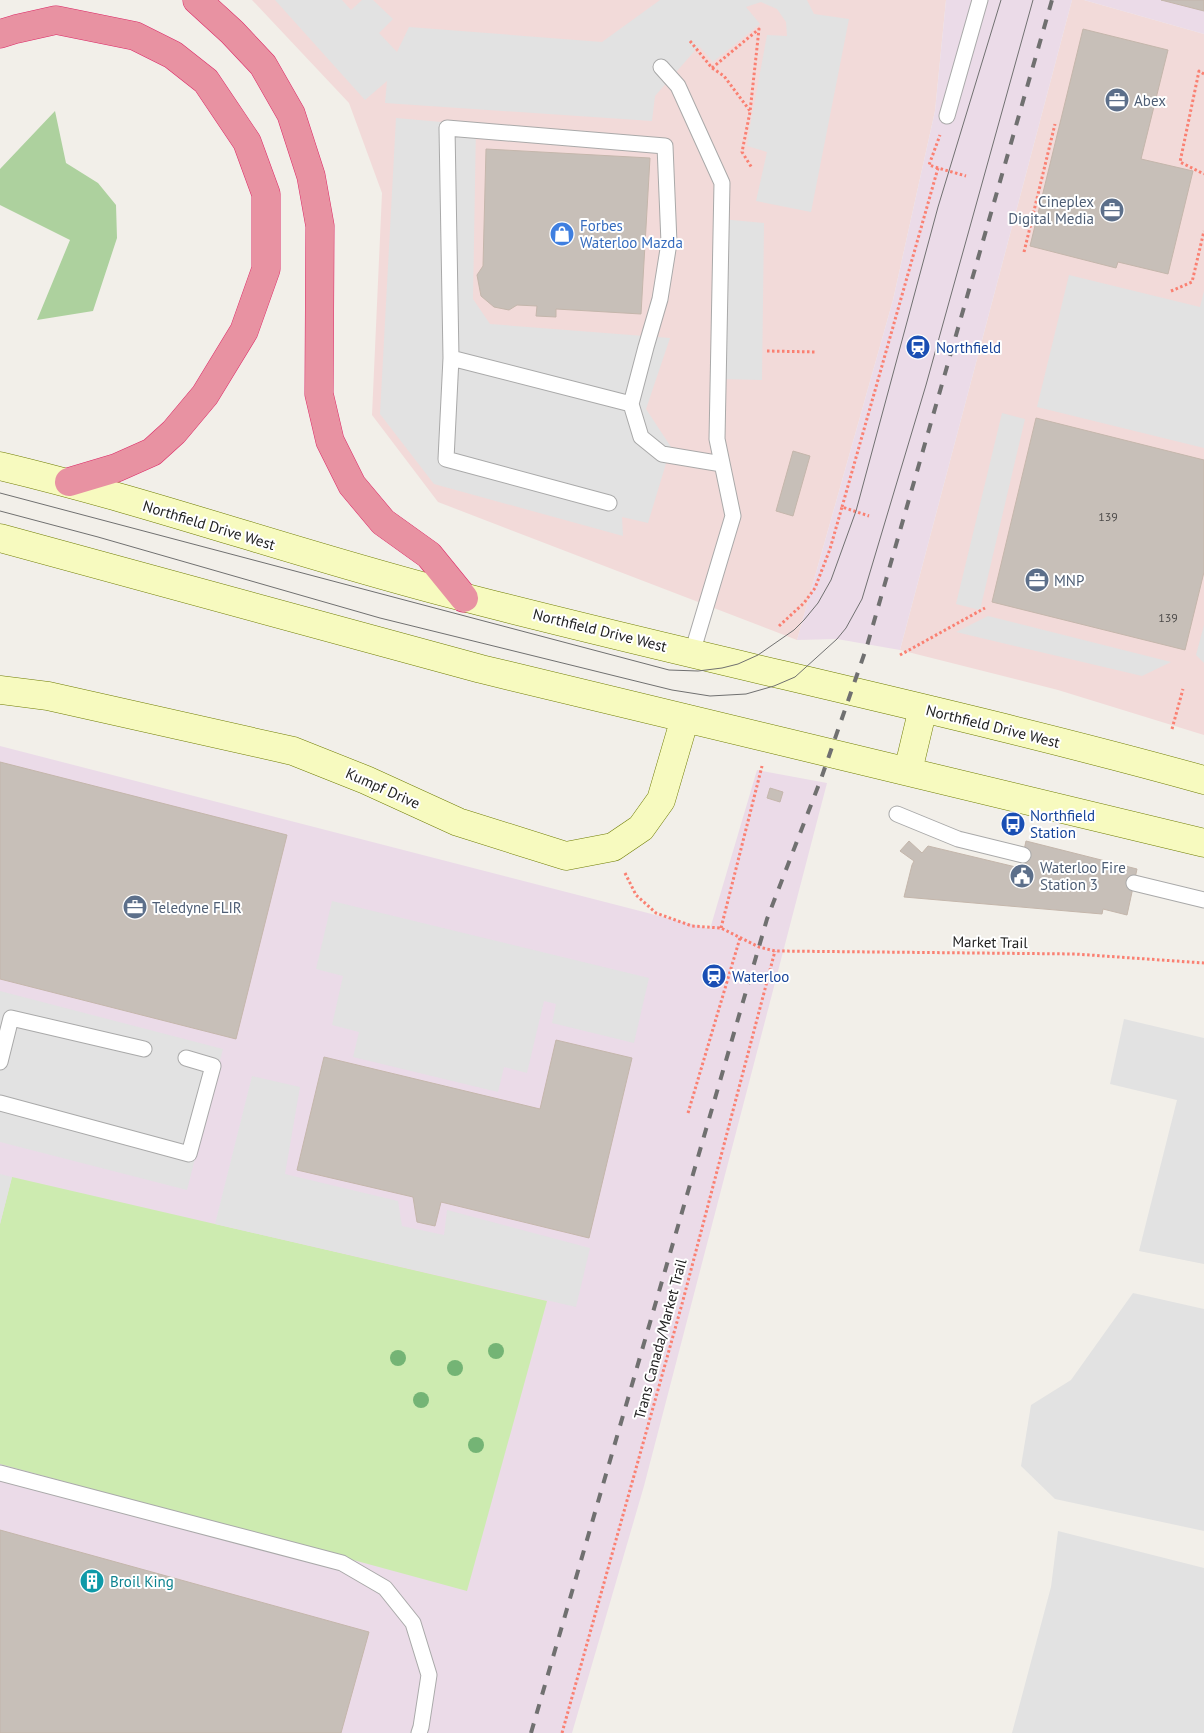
<svg xmlns="http://www.w3.org/2000/svg" width="1204" height="1733" font-family="'PT Sans',sans-serif">
  <style>
    .commercial { fill: #f2dad9 }
    .industrial { fill: #ebdbe8 }
    .grass { fill: #cdebb0 }
    .forest { fill: #add19e }
    .parking { fill: #e2e2e2 }
    .building { fill: #c7bfb8; stroke: #c4b6ab }
    .lines { fill: none; stroke-linecap: round; stroke-linejoin: round }
    .lane-casing { stroke: #a9a9a9; stroke-width: 17 }
    .secondary-casing { stroke: #707d05; stroke-width: 29 }
    .highway-casing { stroke: #dc2a67; stroke-width: 29 }
    .path { stroke: #fa8072; stroke-width: 3; stroke-dasharray: 2.5 2.5; stroke-linecap: butt }
    .lane { stroke: #fff; stroke-width: 15 }
    .secondary { stroke: #f7fabf; stroke-width: 28 }
    .highway { stroke: #e892a2; stroke-width: 28 }
    .tram { stroke: #707070; stroke-width: 1 }
    .rail { stroke: #707070; stroke-width: 4; stroke-dasharray: 10 10; stroke-linecap: butt }
    .tree { fill: #74b475 }
    .labels { text-anchor: middle; dominant-baseline: central; stroke-width: 4; stroke-linejoin: round; paint-order: stroke }
    .number-label { font-size: 12px; fill: #4b4948 }
    .service-label { font-size: 15px; fill: #4e5e75; stroke: #fff; text-anchor: start }
    .shop-label { font-size: 15px; fill: #366cbe; stroke: #fff; text-anchor: start }
    .transit-label { font-size: 15px; fill: #164399; stroke: #fff; text-anchor: start }
    .street-label { font-size: 15px; fill: #222; stroke: #fff }
    .culture-label { font-size: 15px; fill: #0d838f; stroke: #fff; text-anchor: start }
  </style>
  <rect width="100%" height="100%" fill="#f2efe9"/>
  <!-- commercial -->
  <path class="commercial" d="M252 0H946L935 111 893 300 797 640 438 502 372 415 382 193 349 103Z
    M1072 0H1084L1204 34V735L1058 690 900 650Z"/>
  <!-- industrial -->
  <path class="industrial" d="M946 0H1072L900 650 837 639 797 640 893 300 935 111Z
    M1084 0H1204V34Z
    M0 746 710 929 757 770 827 783 644 1486 572 1733H0Z"/>
  <!-- grass -->
  <path class="grass" d="M12 1177 547 1301 467 1591 0 1464V1224Z"/>
  <!-- forest -->
  <path class="forest" d="M55 111 66 163 98 183 116 205 117 238 93 311 37 320 70 240 0 205V169Z"/>
  <!-- parking -->
  <path class="parking" d="M275 0H342L351 10 362 0H373L393 19 379 33 397 52 409 27 602 42 660 0H807L814 14 849 19 811 212 756 201 767 152 747 146 751 121 767 35 787 36 786 22 777 9 761 2 746 7 760 24 713 62 699 46 655 96 652 121 385 103 387 81 365 100Z
    M396 118 476 125 473 299 490 324 670 338 646 409 671 447 648 523 622 517 623 536 434 484 380 414Z
    M721 219 764 223 762 380 718 379Z
    M1069 275 1200 307 1204 291V448L1037 407Z
    M1002 413 1025 419 980 610 956 604Z
    M988 616 1171 662 1142 676 956 632Z
    M1204 625V663L1196 655Z
    M332 901 649 978 634 1043 552 1023 556 1004 544 1001 527 1073 504 1067 498 1092 353 1057 359 1032 332 1025 343 976 316 969Z
    M0 991 223 1049 187 1190 0 1142Z
    M1124 1019 1204 1038V1264L1139 1251 1177 1100 1110 1084Z
    M252 1076 300 1087 285 1174 398 1201 402 1226 444 1235 447 1210 590 1248 576 1307 215 1224Z
    M0 1174 12 1177 0 1224Z
    M1133 1293 1204 1309V1531L1055 1499 1021 1466 1031 1405 1071 1380Z
    M1058 1531 1204 1568V1733H1012L1051 1587Z"/>
  <!-- building -->
  <path class="building" d="M1161 0H1204V11Z
    M1083 29 1168 50 1141 159 1193 171 1168 274 1118 262 1116 268 1030 246Z
    M486 149 650 158 641 314 556 309V317L536 316 537 306 517 305 509 310 494 307 481 296 477 275 483 266Z
    M1036 418 1204 460V572L1185 650 992 602Z
    M793 451 810 456 793 516 776 511Z
    M0 762 287 835 236 1039 0 979Z
    M770 788 783 792 780 802 767 798Z
    M909 841 922 853 928 846 1020 868 1026 841 1137 869 1127 915 1103 909 1102 914 904 897 912 865 914 861 900 851Z
    M556 1040 632 1058 589 1238 441 1202 435 1226 417 1222 413 1197 297 1170 324 1057 540 1109Z
    M0 1530 369 1632 341 1733H0Z"/>
  <g class="lines">
    <defs>
      <path id="lane" d="M661 67 678 86 722 183 717 439 733 516 692 653
        M947 116 980 0
        M451 358 446 459 609 503
        M631 404 646 347 660 299 669 243 665 146 447 128 451 358 631 404 641 437 662 454 722 464
        M897 814 958 839 1023 855
        M1134 883 1204 900
        M0 1062 11 1018 144 1049
        M0 1103 189 1154 213 1066 186 1058
        M0 1473 342 1563 385 1588 413 1623 429 1675 421 1727 419 1733"/>
      <path id="secondary" d="M0 466C156 503 308 558 463 597 709 661 959 712 1204 780
        M0 538 481 669 1204 843
        M0 690 48 696 293 751 366 780 458 822 566 856 613 847 641 828 661 800 685 718
        M908 771 923 708"/>
      <path id="highway" d="M197 0 232 32 263 65 291 114 311 176 320 226 319 394 330 441 352 485 383 522 429 555 464 598
        M0 34 16 29 56 20 135 36 173 55 206 81 247 142 266 194V269L244 331 205 395 174 432 152 452 116 468 69 482"/>
    </defs>
    <!-- lane casing -->
    <use href="#lane" class="lane-casing"/>
    <!-- secondary casing -->
    <use href="#secondary" class="secondary-casing"/>
    <!-- highway casing -->
    <use href="#highway" class="highway-casing"/>
    <!-- path -->
    <path class="path" d="M690 41 712 68 724 76 750 111
      M712 68 759 29 750 112 742 152 752 168
      M1204 74 1199 71 1180 162 1204 174
      M938 168 929 165 940 135
      M1024 252 1055 124
      M1171 291 1192 282 1204 231
      M767 351 816 352
      M842 507 938 168 966 176
      M779 626 804 603 815 588 830 549 842 507 869 516
      M900 655 985 608
      M1172 729 1183 689
      M625 873 636 895 656 913 692 926 721 928 759 947 775 951 1075 954 1204 963
      M721 928 762 766
      M688 1113 740 938
      M562 1733 682 1304 775 951"/>
    <!-- lane -->
    <use href="#lane" class="lane"/>
    <!-- secondary -->
    <use href="#secondary" class="secondary"/>
    <!-- highway -->
    <use href="#highway" class="highway"/>
    <!-- tram -->
    <path class="tram" d="M0 493 669 670 698 671 722 668 738 664 758 655 794 630 804 620 818 603 831 580 856 511 938 207 1001 0
      M0 511 98 537 380 618 672 690 710 696 746 694 774 686 795 677 837 639 846 628 862 599 926 385 1033 0"/>
    <!-- rail -->
    <path class="rail" d="M531 1733 767 919 821 779 867 646 1052 0"/>
  </g>
  <!-- trees -->
  <g class="tree">
    <circle cx="496" cy="1351" r="8"/>
    <circle cx="398" cy="1358" r="8"/>
    <circle cx="455" cy="1368" r="8"/>
    <circle cx="421" cy="1400" r="8"/>
    <circle cx="476" cy="1445" r="8"/>
  </g>
  <!-- icons -->
  <defs>
    <symbol id="office-disc" viewBox="-11 -11 22 22"><circle r="9.5" fill="#5c6f8a" stroke="#fff"/><path d="M-6-3h4V-5.5h4V-3h4V5H-6ZM-1-4.5V-3h2v-1.5ZM-6 0V1H6V0Z" fill="#fff"/></symbol>
    <symbol id="shop-disc" viewBox="-11 -11 22 22"><circle r="9.5" fill="#3f7fe0" stroke="#fff"/><path d="M-5-2.5h2.3a2.7 3.5 0 0 1 5.4 0H5L5.5 6h-11ZM-1.5-2.5h3a1.5 2.3 0 0 0-3 0Z" fill="#fff"/></symbol>
    <symbol id="station-disc" viewBox="-11 -11 22 22"><circle r="9.5" fill="#1a4fb4" stroke="#fff"/><path d="M-3-6H3Q5-6 5-4V2Q5 4 3 4L4.5 6H3L1.5 4h-3L-3 6H-4.5L-3 4Q-5 4-5 2V-4Q-5-6-3-6ZM-3.5-4v3h7v-3ZM-3.5 1v1.5H-2V1ZM2 1v1.5H3.5V1Z" fill="#fff"/></symbol>
    <symbol id="bus-disc" viewBox="-11 -11 22 22"><circle r="9.5" fill="#1a4fb4" stroke="#fff"/><path d="M-5-6H5V4H4V6H2V4H-2V6H-4V4H-5ZM-3.5-4V0h7V-4ZM-3.5 1.2v1.5H-2V1.2ZM2 1.2v1.5H3.5V1.2Z" fill="#fff"/></symbol>
    <symbol id="civic-disc" viewBox="-11 -11 22 22"><circle r="9.5" fill="#5c6f8a" stroke="#fff"/><path d="M-.6-6.5H3V-4.5H.6V-3L4-1V1h2V6H-6V1h2V-1L-.6-3ZM-1.2 2.5V6h2.4V2.5Z" fill="#fff"/></symbol>
    <symbol id="building-disc" viewBox="-11 -11 22 22"><circle r="9.5" fill="#0f9aa8" stroke="#fff"/><path d="M-4-6H4V6H1V3H-1V6H-4ZM-2.5-4.3h1.7v1.8h-1.7ZM.8-4.3h1.7v1.8H.8ZM-2.5-1h1.7V.8h-1.7ZM.8-1h1.7V.8H.8Z" fill="#fff"/></symbol>
  </defs>
  <g fill-rule="evenodd">
    <use href="#office-disc" x="1103" y="86" width="28" height="28"/>
    <use href="#office-disc" x="1098" y="196" width="28" height="28"/>
    <use href="#shop-disc" x="548" y="220" width="28" height="28"/>
    <use href="#station-disc" x="904" y="333" width="28" height="28"/>
    <use href="#office-disc" x="1023" y="566" width="28" height="28"/>
    <use href="#bus-disc" x="999" y="810" width="28" height="28"/>
    <use href="#civic-disc" x="1008" y="862" width="28" height="28"/>
    <use href="#office-disc" x="121" y="893" width="28" height="28"/>
    <use href="#station-disc" x="700" y="962" width="28" height="28"/>
    <use href="#building-disc" x="78" y="1567" width="28" height="28"/>
  </g>
  <g class="labels">
    <!-- number labels -->
    <g class="number-label">
      <text x="1108" y="516">139</text>
      <text x="1168" y="617">139</text>
    </g>
    <!-- service labels -->
    <g class="service-label">
      <text x="1134" y="100">Abex</text>
      <text x="1094" y="201" text-anchor="end">Cineplex<tspan x="1094" dy="17">Digital Media</tspan></text>
      <text x="1054" y="580">MNP</text>
      <text x="1040" y="867">Waterloo Fire<tspan x="1040" dy="17">Station 3</tspan></text>
      <text x="152" y="907">Teledyne FLIR</text>
    </g>
    <!-- shop labels -->
    <g class="shop-label">
      <text x="580" y="225">Forbes<tspan x="580" dy="17">Waterloo Mazda</tspan></text>
    </g>
    <!-- transit labels -->
    <g class="transit-label">
      <text x="936" y="347">Northfield</text>
      <text x="1030" y="815">Northfield<tspan x="1030" dy="17">Station</tspan></text>
      <text x="732" y="976">Waterloo</text>
    </g>
    <!-- street labels -->
    <g class="street-label">
      <text transform="translate(209 525) rotate(17)">Northfield Drive West</text>
      <text transform="translate(600 630) rotate(14)">Northfield Drive West</text>
      <text transform="translate(993 726) rotate(14)">Northfield Drive West</text>
      <text transform="translate(383 788) rotate(24)">Kumpf Drive</text>
      <text transform="translate(990 942) rotate(1)">Market Trail</text>
      <text transform="translate(660 1339) rotate(-75)">Trans Canada/Market Trail</text>
    </g>
    <!-- culture labels -->
    <g class="culture-label">
      <text x="110" y="1581">Broil King</text>
    </g>
  </g>
</svg>
